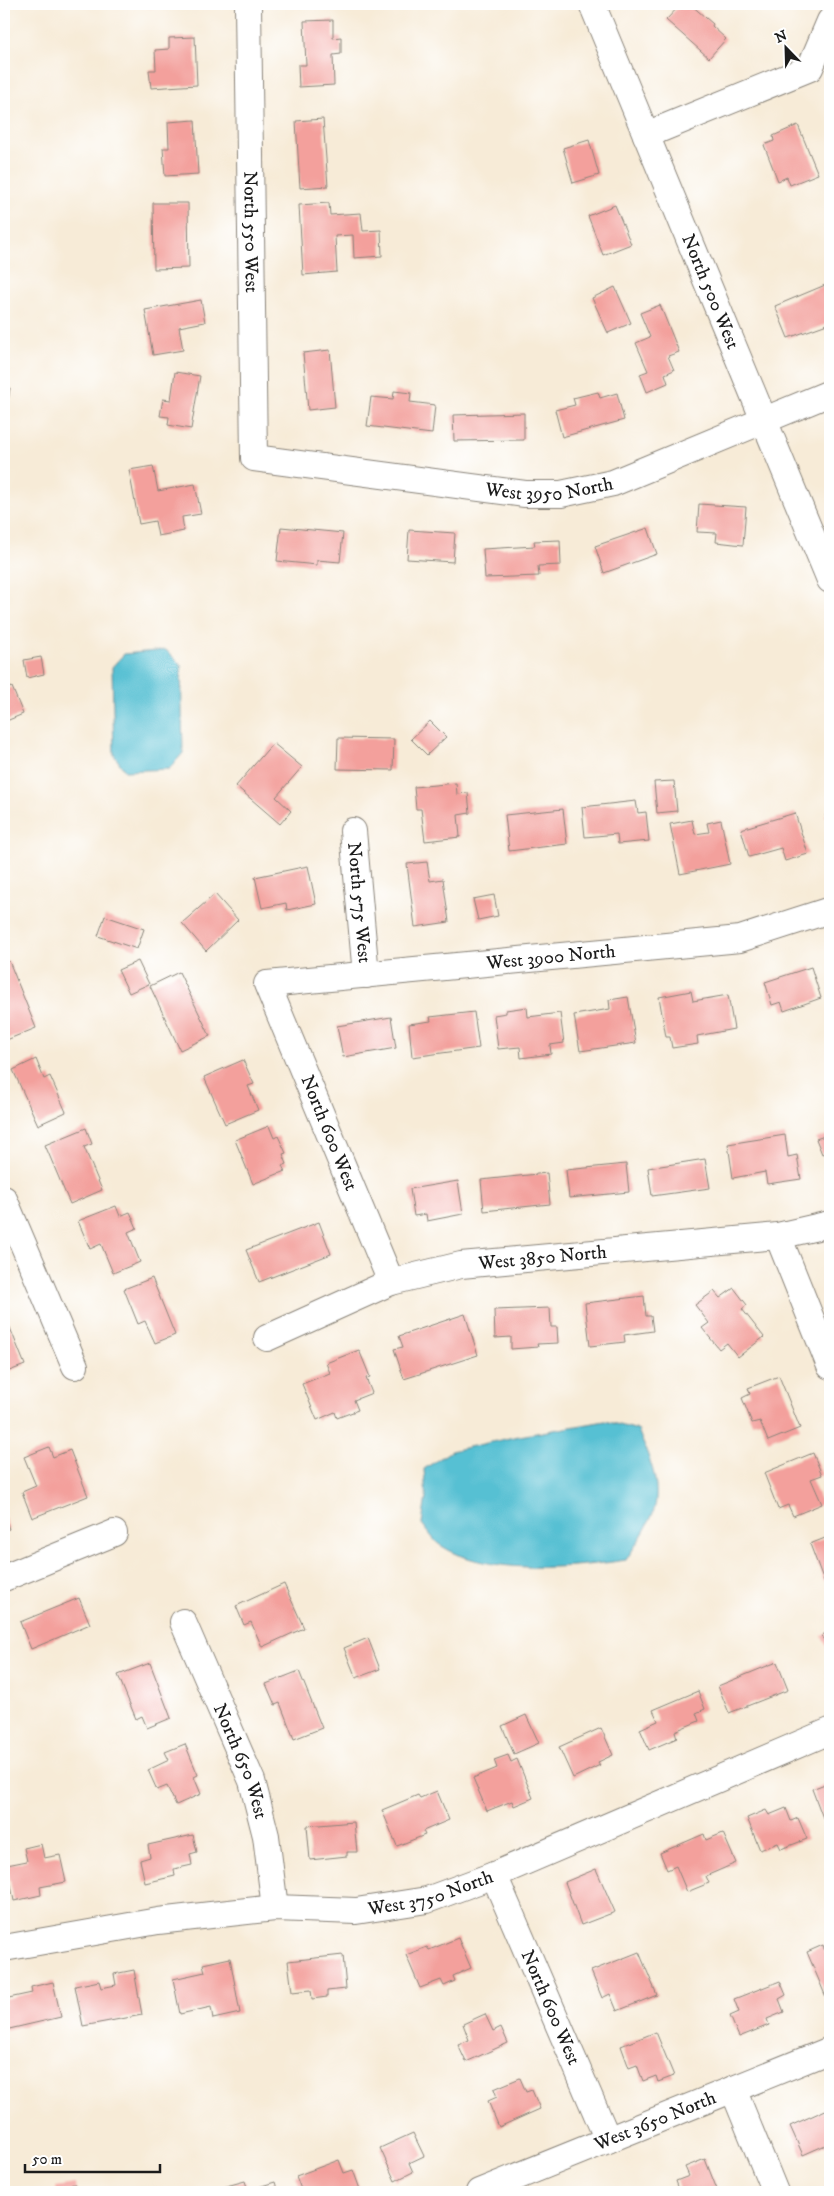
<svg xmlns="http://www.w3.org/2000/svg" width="834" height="2196" font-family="'IM FELL DW Pica',serif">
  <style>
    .water { fill: #57c0d3; stroke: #3a6e78 }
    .building { fill: #f3a09c }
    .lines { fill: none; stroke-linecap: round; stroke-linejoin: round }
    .minor-casing { stroke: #8a847a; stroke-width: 28 }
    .minor { stroke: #fff; stroke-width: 26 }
    .labels { text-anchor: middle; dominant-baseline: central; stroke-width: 5; stroke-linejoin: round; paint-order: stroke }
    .street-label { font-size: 19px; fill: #1c1c1c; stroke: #fff }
  </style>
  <rect width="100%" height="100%" fill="#fff"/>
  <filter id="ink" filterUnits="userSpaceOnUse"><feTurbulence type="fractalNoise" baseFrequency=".02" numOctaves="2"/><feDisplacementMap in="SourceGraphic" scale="10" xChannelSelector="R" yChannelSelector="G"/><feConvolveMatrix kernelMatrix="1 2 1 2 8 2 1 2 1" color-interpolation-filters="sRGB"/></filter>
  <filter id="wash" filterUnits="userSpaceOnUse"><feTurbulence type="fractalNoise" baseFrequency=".0096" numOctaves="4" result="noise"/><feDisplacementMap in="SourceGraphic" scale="20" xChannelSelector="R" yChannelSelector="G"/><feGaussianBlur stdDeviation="1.12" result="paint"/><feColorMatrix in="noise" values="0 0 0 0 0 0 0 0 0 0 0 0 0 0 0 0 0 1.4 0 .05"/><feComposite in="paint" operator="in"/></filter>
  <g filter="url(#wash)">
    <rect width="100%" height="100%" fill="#f7ebd7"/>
    <!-- water -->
    <path class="water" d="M166 650 181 665 183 753 169 769 125 771 114 755 112 667 124 654Z
      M605 1421 638 1430C646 1451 658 1475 656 1498 656 1517 636 1544 626 1560 573 1568 486 1576 440 1545 433 1540 428 1531 422 1524L426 1497 424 1469 451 1451 514 1437Z"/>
    <g id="blocks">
      <!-- building -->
      <path class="building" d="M147 4H190V6L148 8Z
        M681 4H690L713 24 712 26 726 39 709 58 666 20Z
        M333 20V38L341 37V54L333 55 334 85 299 87 298 65H306L304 21Z
        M195 37 197 85 151 88 149 70H156L155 50 169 49V38Z
        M323 119 328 186 300 188 296 121Z
        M195 120 198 174 165 176 163 148H169L168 122Z
        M798 125 818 174 790 185 787 177 778 181 764 145 774 141 773 136Z
        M589 140 599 175 573 183 563 148Z
        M153 203H188L189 268 154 269Z
        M329 203 330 215 361 213 363 231 381 230 382 256 354 258 353 235 335 236 337 272 303 275 299 205Z
        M615 205 631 244 603 255 588 216Z
        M830 283V323L788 338 775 306Z
        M615 287 631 323 608 333 592 298Z
        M201 300 205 322 179 327 183 350 153 355 145 310Z
        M660 305 679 352 668 356 674 370 665 374 668 383 647 392 640 374 648 371 636 343 650 337 640 313Z
        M330 350 335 407 308 410 303 353Z
        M175 372 200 376 191 429 168 425 169 417 160 416 163 399 171 400Z
        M4 387 10 388 6 416H4Z
        M394 391 411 393 410 402 435 405 432 434 367 426 371 397 393 399Z
        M598 392 600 398 617 393 624 420 562 437 555 410 575 405 573 398Z
        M524 413V440L454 441 453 415Z
        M153 466 158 491 195 484 201 514 182 517 184 531 158 536 155 521 139 524 129 470Z
        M699 504 746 507 743 545 716 542 717 533 697 532Z
        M281 527 343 533 340 562 317 560V565L277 561Z
        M648 528 657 554 604 573 595 546Z
        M409 530 455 533 453 562 407 559Z
        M560 540 561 565 538 566 539 576 485 578 483 549 535 546 534 541Z
        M41 657 44 674 27 678 24 660Z
        M12 687 23 714 4 722V690Z
        M430 721 446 737 427 755 411 739Z
        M338 738 394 739 393 770 337 769Z
        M273 743 302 767 276 797 291 811 280 824 236 786Z
        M674 781 677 811 657 813 654 782Z
        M456 783 457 794 468 793 470 813 458 815 460 837 425 841 421 809H416L414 787Z
        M636 801 638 813 646 812 649 841 618 844 617 834 585 837 582 807Z
        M563 809 567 844 509 851 505 815Z
        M795 813 808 854 785 861 781 848 749 857 741 829Z
        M830 813V829L825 815Z
        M692 820 695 834 709 832 707 823 721 820 730 864 680 874 670 824Z
        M427 862 430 881 443 879 449 922 415 927 407 864Z
        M308 866 316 904 287 910 286 903 262 908 255 877Z
        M215 894 238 920 206 951 182 923Z
        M494 895 498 916 478 920 473 899Z
        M105 916 144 929 137 949 98 936Z
        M9 961 36 1028 4 1041V963Z
        M138 961 149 984 129 993 118 970Z
        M811 967 821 998 784 1011 781 1002 772 1005 765 982Z
        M179 972 210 1036 180 1050 150 986Z
        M691 991 693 1001 728 995 734 1029 697 1036 698 1044 672 1048 670 1037H666L659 997Z
        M628 997 636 1043 580 1051 574 1015 610 1009 609 1000Z
        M527 1007 528 1017 560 1013 564 1043 550 1045 551 1054 521 1058 520 1047 498 1049 494 1015 506 1013V1010Z
        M474 1012 479 1048 412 1057 409 1024 431 1021 430 1017Z
        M391 1017 396 1048 343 1057 337 1026Z
        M36 1059 44 1079 50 1076 66 1112 38 1125 13 1070Z
        M243 1060 254 1084 248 1086 258 1110 225 1124 204 1077Z
        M269 1126 274 1138 278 1136 286 1153 283 1154 287 1164 282 1166 285 1171 253 1184 235 1140Z
        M86 1128 92 1144 84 1147 102 1190 70 1204 45 1145Z
        M830 1134V1151L822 1154 816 1139Z
        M785 1135 788 1157 797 1155 801 1179 767 1184 765 1172 733 1178 728 1144Z
        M705 1159 710 1188 652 1196 648 1168Z
        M626 1164 629 1192 569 1198 566 1170Z
        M547 1173 550 1204 484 1211 481 1180Z
        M458 1181 463 1214 427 1221 426 1214 414 1216 410 1189Z
        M116 1206 120 1216 130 1212 137 1228 128 1232 140 1262 113 1273 101 1244 90 1249 78 1221Z
        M319 1222 331 1254 259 1282 246 1250Z
        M152 1278 175 1335 155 1343 145 1321 138 1324 124 1289Z
        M734 1288 747 1305 742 1309 764 1337 738 1357 727 1343 719 1349 702 1328 709 1323 695 1305 714 1291 720 1298Z
        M644 1296 646 1316H651L653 1331 624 1335 625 1342 590 1346 585 1303Z
        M550 1308 551 1327H557L558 1343 537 1344 538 1347 511 1349V1337L495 1338 494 1310Z
        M4 1313 25 1365 4 1373Z
        M465 1314 478 1355 404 1379 394 1349 403 1347 399 1336Z
        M359 1350 370 1377 366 1378 372 1393 354 1400 358 1410 337 1418 335 1412 317 1420 302 1384 330 1373 326 1363Z
        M779 1376 800 1428 768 1441 760 1421 752 1423 742 1398 750 1394 748 1388Z
        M49 1447 53 1457 70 1450 88 1496 32 1518 22 1492 36 1486 24 1457Z
        M813 1453 822 1475 811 1479 822 1504 793 1516 788 1505 778 1509 764 1473Z
        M4 1516 9 1529 4 1531Z
        M830 1536V1579L824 1581 810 1544Z
        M284 1584 304 1628 262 1647 251 1622 244 1625 236 1606Z
        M79 1598 90 1624 31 1649 20 1622Z
        M830 1631V1650L828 1651 822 1635Z
        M368 1638 380 1669 356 1678 344 1648Z
        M777 1662 788 1690 729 1713 718 1686Z
        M150 1663 171 1718 147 1728 142 1716 136 1719 118 1675Z
        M299 1671 322 1728 294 1739 280 1703 275 1705 266 1684Z
        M698 1691 705 1709 696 1713 699 1721 675 1731 677 1738 649 1750 640 1729 658 1721 653 1710Z
        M526 1715 539 1743 514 1754 502 1726Z
        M601 1728 613 1755 598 1762 600 1765 573 1778 559 1747Z
        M185 1744 198 1775 194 1777 201 1794 176 1805 167 1786 157 1790 148 1770 169 1760 165 1752Z
        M508 1755 511 1762 517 1759 533 1798 514 1806 512 1801 487 1811 473 1778 497 1768 494 1760Z
        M830 1782V1815L823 1818 812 1789Z
        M437 1791 449 1820 423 1831 425 1835 397 1846 382 1810 418 1795 420 1798Z
        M786 1808 791 1821 798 1818 807 1839 781 1849 778 1843 760 1850 747 1818 766 1810 769 1815Z
        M354 1822 357 1852H347V1856L310 1860 307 1826Z
        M723 1833 736 1863 706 1876 709 1883 687 1892 676 1866 667 1870 660 1853 704 1834 706 1840Z
        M193 1835 197 1852 190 1854 192 1865 174 1869 175 1876 145 1883 140 1860 150 1857 148 1845Z
        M41 1844 44 1858 60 1855 66 1882 40 1887 41 1895 14 1901 7 1865 27 1861 24 1848Z
        M596 1869 615 1912 581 1925 565 1882Z
        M458 1938 471 1968 453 1976 455 1981 444 1986 441 1980 420 1988 406 1955 427 1947 429 1950Z
        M823 1945 825 1952 830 1950V2001L828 2002 807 1952Z
        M639 1952 657 1995 617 2011 610 1994 602 1998 591 1971Z
        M343 1955 346 1989 327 1991V1997L312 1999 311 1990 292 1992 288 1961Z
        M230 1958 240 2013 213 2019 211 2007 180 2014 173 1979 205 1972 203 1964Z
        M134 1970 142 2015 83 2026 75 1986 99 1981 101 1988 116 1985 114 1974Z
        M780 1981 786 1995 779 1999 784 2012 767 2019 769 2025 739 2037 730 2016 739 2012 734 1999Z
        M53 1982 61 2017 5 2030 4 1999 32 1993 31 1987Z
        M485 2014 493 2031 501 2027 508 2043 466 2062 458 2045 469 2040 463 2024Z
        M656 2032 674 2076 658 2082 656 2076 643 2081 637 2065 629 2068 621 2046Z
        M520 2078 526 2092 532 2090 540 2109 499 2127 488 2101 497 2097 494 2089Z
        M830 2108V2143L803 2155 790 2126Z
        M413 2133 424 2156 409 2163 413 2172 395 2181 380 2148Z
        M705 2159 718 2192H680L676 2181 689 2176 685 2167Z
        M339 2160 344 2173 353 2170 361 2192H302L296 2176Z
        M245 2181 248 2190 275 2182 278 2192H225L223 2187Z
        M75 2184 76 2192H57L56 2187Z"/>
    </g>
  </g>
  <g filter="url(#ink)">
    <use href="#blocks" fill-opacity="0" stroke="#8a847a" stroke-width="1"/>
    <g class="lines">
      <defs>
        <g id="minor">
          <path id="s1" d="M248 4 254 458 525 494H561L613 483 830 393"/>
          <path id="s2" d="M592 4 830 580"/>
          <path d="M646 135 810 68 830 21"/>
          <path id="s3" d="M353 831 366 975"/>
          <path d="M4 1199 75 1366"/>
          <path d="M778 1236 830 1366"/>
          <path id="s4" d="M391 1282 267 984 740 939 830 910"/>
          <path id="s5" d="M267 1338 391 1282 461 1265 778 1236 830 1224"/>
          <path d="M4 1578 114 1533"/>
          <path id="s6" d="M183 1622 252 1781 266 1836 275 1908"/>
          <path id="s7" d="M494 1875 608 2140"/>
          <path id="s8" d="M4 1948 158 1921 211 1915 275 1908 356 1911 427 1900 494 1875 830 1731"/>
          <path d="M733 2089 775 2192"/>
          <path id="s9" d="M479 2192 830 2050"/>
        </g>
      </defs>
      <!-- minor casing -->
      <use href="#minor" class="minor-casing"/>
      <!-- minor -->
      <use href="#minor" class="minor"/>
    </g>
  </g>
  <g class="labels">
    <!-- street labels -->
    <g class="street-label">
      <text stroke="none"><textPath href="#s1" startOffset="228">North 550 West</textPath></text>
      <text stroke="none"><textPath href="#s2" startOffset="311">North 500 West</textPath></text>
      <text stroke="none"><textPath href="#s1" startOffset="752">West 3950 North</textPath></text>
      <text stroke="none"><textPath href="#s3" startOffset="72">North 575 West</textPath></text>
      <text stroke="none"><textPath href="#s4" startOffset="608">West 3900 North</textPath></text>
      <text transform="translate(329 1133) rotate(68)">North 600 West</text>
      <text stroke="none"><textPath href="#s5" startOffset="290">West 3850 North</textPath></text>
      <text stroke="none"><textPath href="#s6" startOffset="151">North 650 West</textPath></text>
      <text stroke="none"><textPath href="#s8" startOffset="432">West 3750 North</textPath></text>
      <text stroke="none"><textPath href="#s7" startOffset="144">North 600 West</textPath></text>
      <text stroke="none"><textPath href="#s9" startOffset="190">West 3650 North</textPath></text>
    </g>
  </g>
  <!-- margin -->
  <rect width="834" height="2196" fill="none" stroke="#fff" stroke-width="20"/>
  <!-- north arrow -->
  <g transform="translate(786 48) rotate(337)" stroke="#ffffff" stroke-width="4" paint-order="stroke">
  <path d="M0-4L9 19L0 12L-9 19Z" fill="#1c1c1c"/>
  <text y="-8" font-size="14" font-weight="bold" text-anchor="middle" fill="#1c1c1c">N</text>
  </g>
  <!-- scale -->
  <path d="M25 2164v8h135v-8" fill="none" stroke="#1c1c1c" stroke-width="2.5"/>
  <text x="32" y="2164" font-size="15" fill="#1c1c1c" stroke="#ffffff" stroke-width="4" paint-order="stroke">50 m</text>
</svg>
